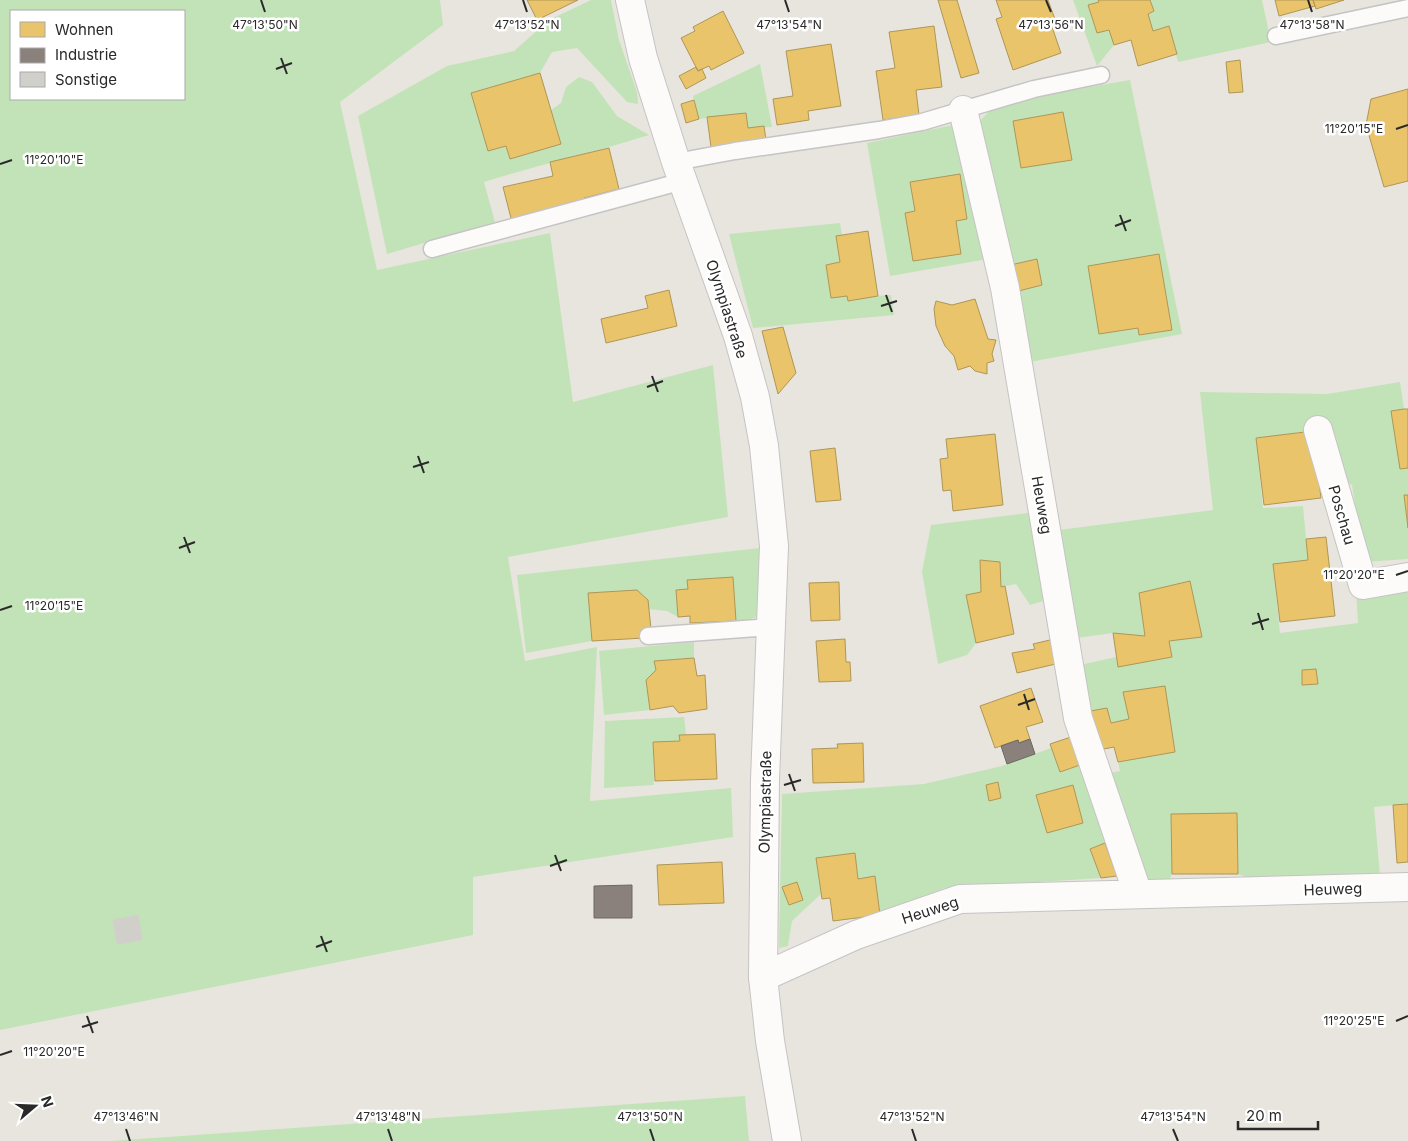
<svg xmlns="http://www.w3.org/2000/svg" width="1408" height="1141" font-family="Inter,sans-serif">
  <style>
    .green { fill: #c2e3b8; fill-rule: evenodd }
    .homes { fill: #e9c46a; stroke: #af9656 }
    .industry { fill: #8a817c; stroke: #6d6763 }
    .building { fill: #d0cfca; stroke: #d2d0cb }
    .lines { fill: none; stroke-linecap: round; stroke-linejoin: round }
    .service-casing { stroke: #c5c4c4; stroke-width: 19 }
    .minor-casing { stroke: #c5c4c4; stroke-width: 30 }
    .secondary-casing { stroke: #c5c4c4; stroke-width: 30 }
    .service { stroke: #fcfbfa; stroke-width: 16 }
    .minor { stroke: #fcfbfa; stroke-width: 28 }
    .secondary { stroke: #fcfbfa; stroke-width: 28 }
    .ticks { fill: none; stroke: #292929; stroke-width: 2 }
    .labels { text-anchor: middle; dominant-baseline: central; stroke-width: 5; stroke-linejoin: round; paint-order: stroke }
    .street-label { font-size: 15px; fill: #292929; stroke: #fff }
    .ticks-label { font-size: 12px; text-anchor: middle; fill: #292929; stroke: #fff; stroke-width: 5; stroke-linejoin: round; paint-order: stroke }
  </style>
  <rect width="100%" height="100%" fill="#e8e5de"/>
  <!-- green -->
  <path class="green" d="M0 0H440L443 25 340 102 377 270 550 233 573 402 713 365 728 517 508 557 525 661 597 647 590 801 731 788 733 837 473 877V935L0 1030ZM11 11H184V99H11Z
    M591 0H611L619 40 637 92 638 104 627 102 577 48 552 52 540 73 471 93 488 151 506 146 510 159 561 144 551 110 561 103 566 87 579 77 592 82 617 116 649 135C595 152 539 165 484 182L495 222 387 254 358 116 447 66 514 51 549 20Z
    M1073 0H1098L1099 2 1088 5 1097 33 1109 30 1114 45 1097 66Z
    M1150 0H1262L1271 42 1178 62 1169 26 1153 31 1148 14 1153 11Z
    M760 64 772 127 748 128 746 113 699 119 693 96Z
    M1130 80 1182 334 1024 363 977 124 997 103Z
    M953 125 988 259 890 276 867 143Z
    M840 223 842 235 836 237 840 262 826 265 831 298 847 296 849 300 878 296 891 295 894 315 753 328 729 234Z
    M1400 382 1404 409 1400 469 1408 468V495L1404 496 1408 528V559L1364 562 1352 485 1338 476 1332 428 1256 438 1263 508 1303 506 1308 560 1273 564 1280 633 1358 623 1356 589 1408 584V804L1374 807 1380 876 1253 880 1238 874 1171 815 1172 874 1169 881H1143L1109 773 1120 771 1118 762 1175 752 1165 686 1129 719 1111 723 1107 708 1085 712 1080 665 1116 657 1118 666 1172 657 1169 641 1190 581 1139 593 1145 636 1113 633 1076 638 1059 530 1213 510 1200 392 1327 394Z
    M1035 512 1050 599 1030 605 1016 584 1001 587 999 562 980 560 981 592 976 643 967 655 938 664 922 572 931 525Z
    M760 548V616L744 621H736L687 580 688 589 676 590 678 617 667 611 649 609 648 600 637 590 589 593 592 641 526 653 517 575Z
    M694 642V658L654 661 656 670 646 680 650 710 604 715 599 651Z
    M684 717 686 735 680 741 653 743 654 785 604 788 605 721Z
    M1051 748 1060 772 1080 765 1105 843 1090 850 1101 878 944 888 880 915 875 876 858 879 855 853 816 858 821 894 792 921 788 946 779 948 782 794 924 784 1002 766Z
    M745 1096 749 1141H111Z"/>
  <!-- homes -->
  <path class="homes" d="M527 0H578L537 20Z
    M938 0H957L979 73 961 78Z
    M996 0H1048L1056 22 1051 24 1061 53 1013 70 996 19 1002 17Z
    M1098 0H1150L1154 11 1148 14 1153 31 1169 26 1177 54 1138 66 1131 40 1114 45 1109 30 1097 33 1088 5 1099 2Z
    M1275 0H1313L1315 6 1279 16Z
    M1313 0H1344L1316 9Z
    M723 11 744 53 711 70 709 66 698 71 681 38 695 31 693 27Z
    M934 26 942 87 916 90 919 115 883 120 876 71 895 68 889 32Z
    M831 44 841 106 808 111 809 120 777 125 773 99 793 96 786 51Z
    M1240 60 1243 92 1229 93 1226 62Z
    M696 67 698 71 702 69 706 78 686 89 679 76Z
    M540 73 561 144 510 159 506 146 488 151 471 93Z
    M1408 89V181L1384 187 1366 125 1371 99Z
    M694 100 699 119 686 123 681 104Z
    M1063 112 1072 160 1021 168 1013 121Z
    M746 113 748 128 764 126 766 140 711 147 707 117Z
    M609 148 619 189 584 198 586 204 512 222 503 187 553 176 550 162Z
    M960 174 967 219 956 221 961 254 913 261 905 213 915 211 910 182Z
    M868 231 878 296 848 301 847 296 831 298 826 265 840 262 836 236Z
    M1159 254 1172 330 1139 335 1138 328 1099 334 1088 266Z
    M1037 259 1042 285 1011 293 1006 266Z
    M669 290 677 326 606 343 601 319 648 308 645 296Z
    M975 299 988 339 996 340 992 354 994 361 987 363V374L975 371 970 366 958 370 954 356 945 346 936 326 934 309 936 301 952 305Z
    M783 327 796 373 778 394 762 331Z
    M1404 409H1408V468L1400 469 1391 411Z
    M1313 431 1321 498 1264 505 1256 438Z
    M995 434 1003 505 953 511 951 490 943 491 940 459 948 458 946 439Z
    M835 448 841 500 816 502 810 451Z
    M1404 495H1408V528Z
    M1326 537 1335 616 1280 622 1273 564 1308 560 1306 539Z
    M980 560 1000 562 1001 587 1005 586 1014 634 976 643 966 595 981 592Z
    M733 577 736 621 690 623V616L678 617 676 590 688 589 687 580Z
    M1190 581 1202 637 1169 641 1172 657 1118 667 1113 633 1145 636 1139 593Z
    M839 582 840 620 811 621 809 583Z
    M637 590 648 600 651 629 644 638 592 641 588 593Z
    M845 639 846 662H850L851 681 819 682 816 641Z
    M1054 639 1060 663 1017 673 1012 653 1035 649 1033 644Z
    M694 658 697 676 705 675 707 709 679 713 673 706 650 710 646 680 656 670 654 661Z
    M1316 669 1318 684 1302 685V670Z
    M1165 686 1175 752 1118 762 1114 747 1094 751 1085 712 1107 708 1111 723 1129 719 1123 692Z
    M1031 688 1043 722 1026 727 1030 739 1019 743 1018 740 995 748 980 706Z
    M715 734 717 779 655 781 653 742 680 741 679 735Z
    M1071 737 1080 765 1060 772 1050 744Z
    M863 743 864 782 813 783 812 749 838 748 837 744Z
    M998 782 1001 798 989 801 986 785Z
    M1073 785 1083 823 1047 833 1036 795Z
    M1408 804V862L1397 863 1393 805Z
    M1237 813 1238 874H1172L1171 814Z
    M1105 843 1117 876 1101 878 1090 849Z
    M855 853 858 879 875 876 880 915 833 921 830 898 822 899 816 858Z
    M722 862 724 903 659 905 657 865Z
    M797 882 803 900 789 905 782 887Z"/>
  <!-- industry -->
  <path class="industry" d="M1030 739 1035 754 1007 764 1001 746 1018 740 1019 743Z
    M632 885V918H594V886Z"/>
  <!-- building -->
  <path class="building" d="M138 915 142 940 117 944 113 920Z"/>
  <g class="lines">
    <defs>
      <path id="service" d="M1276 36 1408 8
        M676 162 735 151 879 130 922 122 1034 89 1101 75
        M432 249 683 181
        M648 636 771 627"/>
      <path id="minor" d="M963 110 1005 288 1078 718 1138 894
        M1318 430 1363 585 1408 577
        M763 977 856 935 960 899 1408 887"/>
      <path id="secondary" d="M630 0 643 58 676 162 738 336 755 397 764 446 774 546 765 780 763 977 770 1041 787 1141"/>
    </defs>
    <!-- service casing -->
    <use href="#service" class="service-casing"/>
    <!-- minor casing -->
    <use href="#minor" class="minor-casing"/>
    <!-- secondary casing -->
    <use href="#secondary" class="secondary-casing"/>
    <!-- service -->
    <use href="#service" class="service"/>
    <!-- minor -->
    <use href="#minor" class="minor"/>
    <!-- secondary -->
    <use href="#secondary" class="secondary"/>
  </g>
  <!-- ticks -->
  <path class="ticks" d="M261 0 265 12M523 0 527 12M785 0 789 12M1046 0 1051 12M1308 0 1312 12M281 58 287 74M276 69 292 63M1396 129 1408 125M0 164 12 160M1120 215 1126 231M1115 226 1131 220M886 295 892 312M881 306 897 301M652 376 658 392M647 387 663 381M418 456 424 473M413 467 429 462M184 537 190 553M179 548 195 542M1396 575 1408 571M0 610 12 606M1258 613 1263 630M1252 624 1269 619M1024 694 1029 710M1018 705 1035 699M789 774 795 791M784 785 801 780M555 855 561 871M550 866 567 860M321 936 327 952M316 947 332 941M87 1016 93 1033M1396 1021 1408 1016M82 1027 98 1022M0 1055 12 1051M126 1129 130 1141M388 1129 392 1141M650 1129 654 1141M912 1129 916 1141M1173 1129 1178 1141"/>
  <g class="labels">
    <!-- street labels -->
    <g class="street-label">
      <text transform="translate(727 309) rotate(72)">Olympiastraße</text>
      <text transform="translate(1042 505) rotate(80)">Heuweg</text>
      <text transform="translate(1342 515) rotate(74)">Poschau</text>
      <text transform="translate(765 802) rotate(-89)">Olympiastraße</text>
      <text transform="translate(1333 889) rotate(-2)">Heuweg</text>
      <text transform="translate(930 910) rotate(-18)">Heuweg</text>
    </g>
  </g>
  <g class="ticks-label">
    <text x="265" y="29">47°13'50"N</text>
    <text x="1051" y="29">47°13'56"N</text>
    <text x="1312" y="29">47°13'58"N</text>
    <text x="527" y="29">47°13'52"N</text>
    <text x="789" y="29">47°13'54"N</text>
    <text x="1354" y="133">11°20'15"E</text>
    <text x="54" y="164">11°20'10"E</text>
    <text x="1354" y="579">11°20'20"E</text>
    <text x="54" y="610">11°20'15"E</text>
    <text x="1354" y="1025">11°20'25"E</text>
    <text x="54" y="1056">11°20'20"E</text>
    <text x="126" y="1121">47°13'46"N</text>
    <text x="388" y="1121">47°13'48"N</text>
    <text x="650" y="1121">47°13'50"N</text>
    <text x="912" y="1121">47°13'52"N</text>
    <text x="1173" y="1121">47°13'54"N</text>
  </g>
  <!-- legend -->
  <rect x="10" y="10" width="175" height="90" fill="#ffffff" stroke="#a9a9a9"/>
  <rect x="20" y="22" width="25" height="15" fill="#e9c46a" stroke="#a9a9a9"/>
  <text x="55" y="35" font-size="15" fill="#292929">Wohnen</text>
  <rect x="20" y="48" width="25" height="15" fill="#8a817c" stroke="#a9a9a9"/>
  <text x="55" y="60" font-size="15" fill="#292929">Industrie</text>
  <rect x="20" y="72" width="25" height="15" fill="#d0cfca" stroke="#a9a9a9"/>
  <text x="55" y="85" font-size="15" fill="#292929">Sonstige</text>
  <!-- north arrow -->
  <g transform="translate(35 1106) rotate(71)" stroke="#ffffff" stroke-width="4" paint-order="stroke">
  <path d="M0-4L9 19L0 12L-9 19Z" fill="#292929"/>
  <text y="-8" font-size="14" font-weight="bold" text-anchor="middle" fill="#292929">N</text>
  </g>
  <!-- scale -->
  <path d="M1238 1121v8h80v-8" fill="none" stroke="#292929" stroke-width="2.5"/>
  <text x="1246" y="1121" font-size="15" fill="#292929" stroke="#ffffff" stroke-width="4" paint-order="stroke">20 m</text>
</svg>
